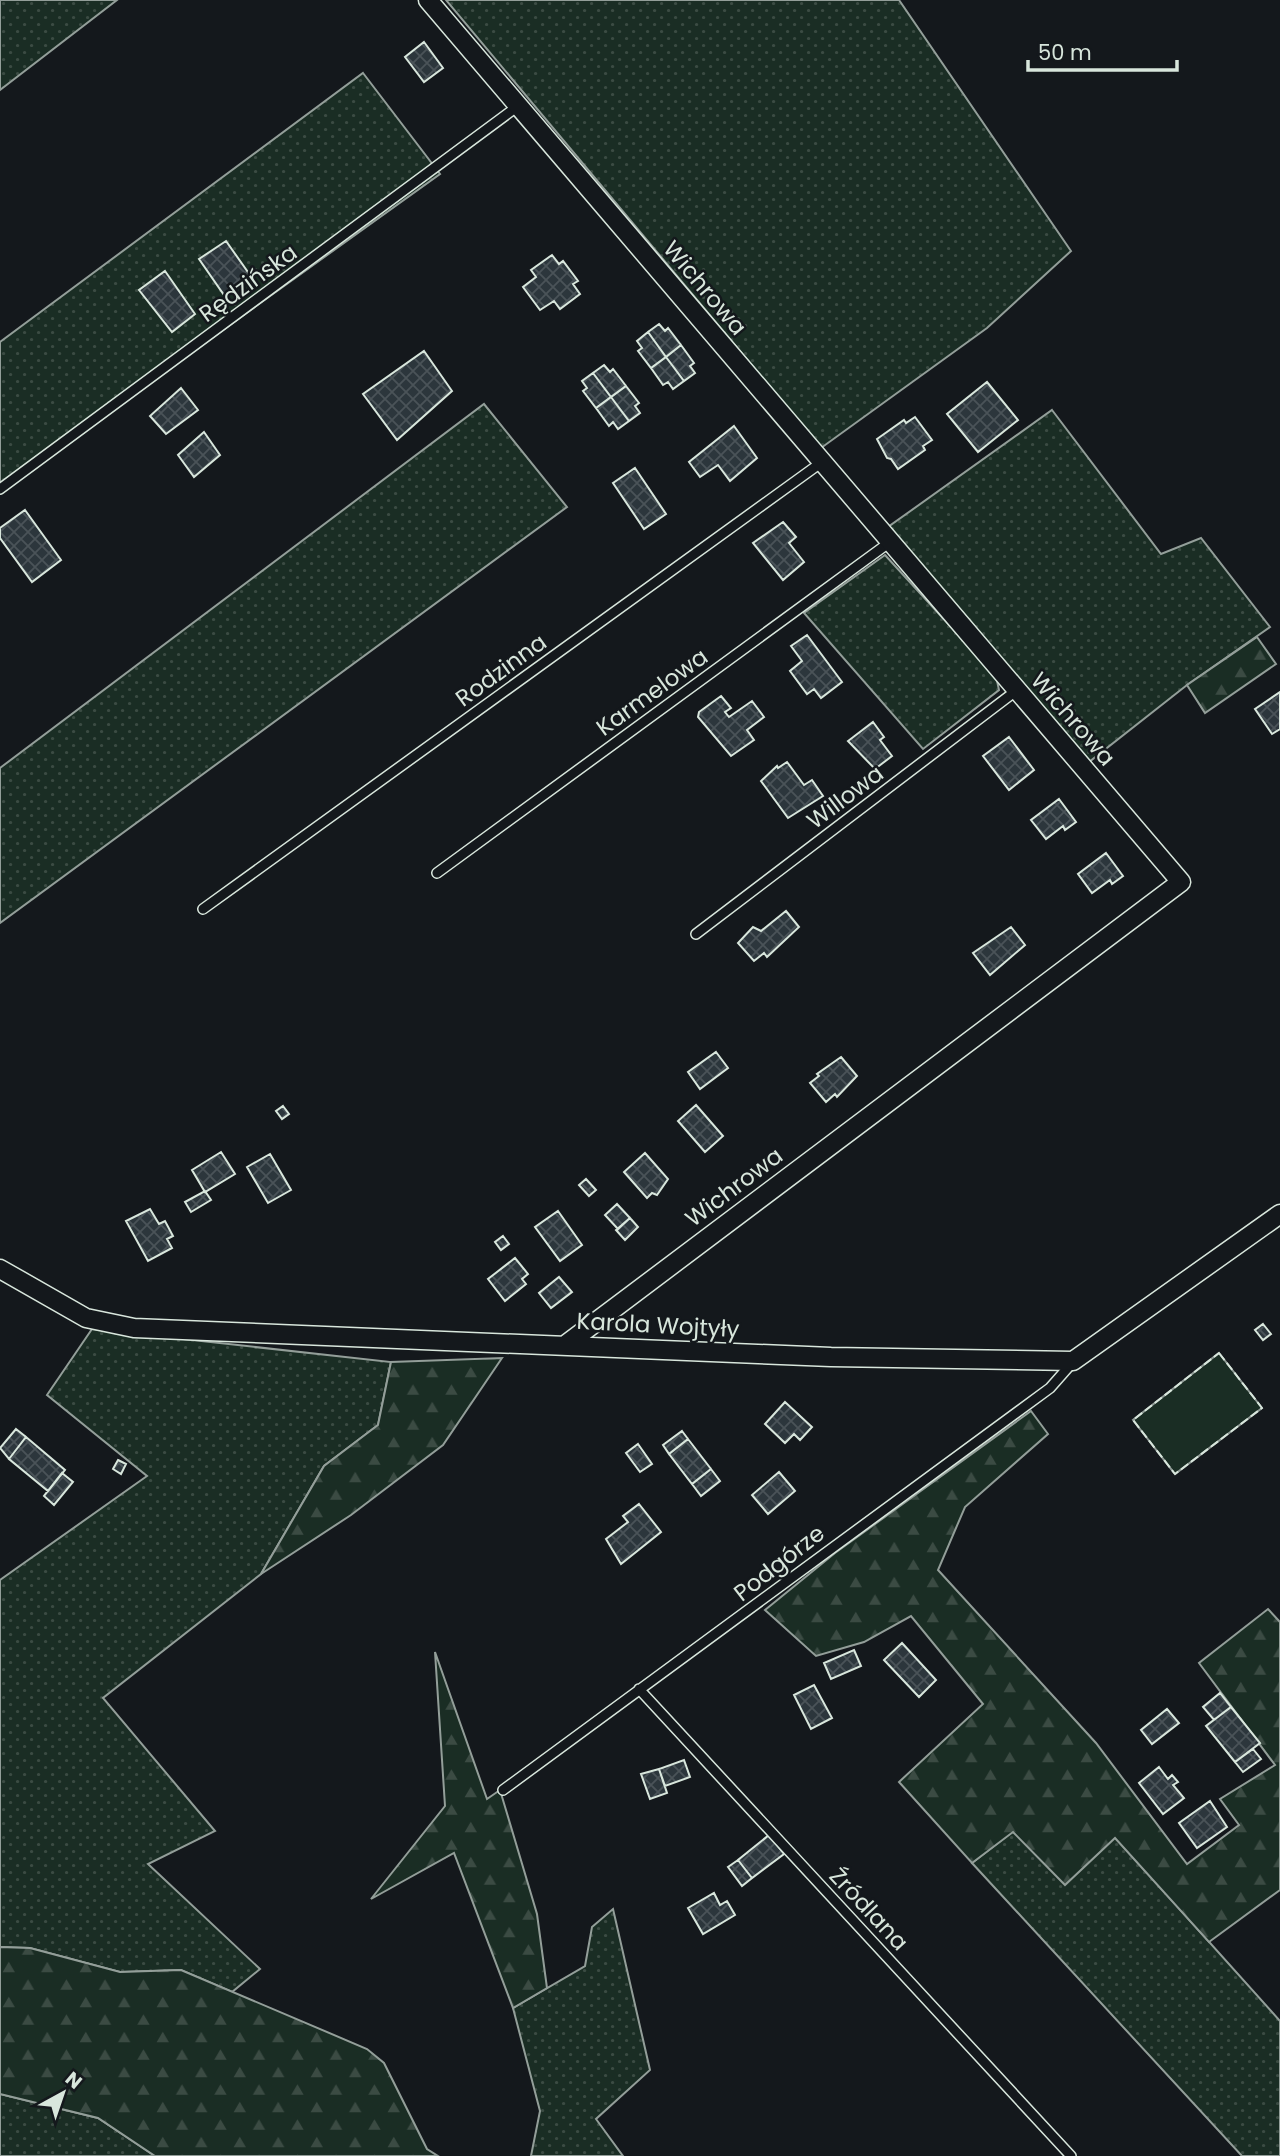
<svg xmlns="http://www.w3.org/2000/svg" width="1280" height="2156" font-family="Poppins,sans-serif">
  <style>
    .grass { fill: url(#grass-dots); stroke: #939e99; stroke-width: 2 }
    .forest { fill: url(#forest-firs); stroke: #939e99; stroke-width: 2 }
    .park { fill: #1a2d24; stroke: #939e99; stroke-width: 2 }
    .building { fill: url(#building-cross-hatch); stroke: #d8e6dc; stroke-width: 2 }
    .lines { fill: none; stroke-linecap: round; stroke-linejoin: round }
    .service-casing { stroke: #d8e6dc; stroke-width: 12 }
    .minor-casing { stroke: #d8e6dc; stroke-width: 21 }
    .service { stroke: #14181c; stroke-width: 9 }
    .minor { stroke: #14181c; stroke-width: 18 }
    .fence { stroke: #d8e6dc; stroke-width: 2; stroke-dasharray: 9 3.5; stroke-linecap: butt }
    .labels { text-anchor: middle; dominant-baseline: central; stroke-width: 5; stroke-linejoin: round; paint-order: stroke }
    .street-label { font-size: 23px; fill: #d8e6dc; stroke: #14181c }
  </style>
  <defs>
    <pattern id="grass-dots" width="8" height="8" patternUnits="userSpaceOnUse" patternTransform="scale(1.75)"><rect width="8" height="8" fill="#1a2d24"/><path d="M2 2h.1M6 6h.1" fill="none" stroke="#3b4b43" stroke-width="1.8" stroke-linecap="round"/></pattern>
    <pattern id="forest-firs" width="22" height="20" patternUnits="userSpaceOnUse" patternTransform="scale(1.75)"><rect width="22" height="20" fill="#1a2d24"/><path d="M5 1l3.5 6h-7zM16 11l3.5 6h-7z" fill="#3b4b43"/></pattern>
    <pattern id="building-cross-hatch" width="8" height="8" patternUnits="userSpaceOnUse" patternTransform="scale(1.75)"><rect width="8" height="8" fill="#2c363c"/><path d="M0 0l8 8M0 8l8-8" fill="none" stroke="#4a5358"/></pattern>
  </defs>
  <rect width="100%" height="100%" fill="#14181c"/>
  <!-- grass -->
  <path class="grass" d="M0 0H117L0 90Z
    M446 0H899L1071 251 987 328 821 448Z
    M363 73 440 174 0 490V342Z
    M484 404 567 507 0 923V768Z
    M1052 410 1161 554 1201 538 1270 627 1187 685 1089 762 888 527Z
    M885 555 996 676 999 690 923 749 804 613Z
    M92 1329 391 1362 378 1425 324 1466 261 1574 103 1698 215 1831 148 1864 260 1969 232 1992 181 1970 120 1972 30 1948 0 1947V1580L147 1476 47 1395Z
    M1012 1832 1115 1837 1280 2021V2156H1242L972 1863Z
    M613 1909 650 2070 596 2119 623 2156H531L540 2111 513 2008 585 1966 592 1927Z
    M0 2094 98 2118 155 2156H0Z"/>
  <!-- forest -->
  <path class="forest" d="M1257 637 1276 664 1205 713 1187 685Z
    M502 1358 443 1445 351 1515 261 1574 324 1466 378 1425 391 1362Z
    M1031 1411 1048 1434 965 1507 938 1570 1096 1743 1187 1864 1239 1825 1220 1799 1275 1765 1199 1663 1268 1609 1280 1622V1890L1209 1942 1115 1838 1065 1885 1013 1832 972 1863 899 1782 983 1704 911 1616 864 1642 816 1656 765 1610 835 1553Z
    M435 1652 487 1799 500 1790 537 1914 547 1988 513 2008 454 1853 371 1899 445 1806Z
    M0 1947 30 1948 120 1972 181 1970 367 2049 384 2063 427 2149 438 2156H155L98 2118 0 2094Z"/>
  <!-- park -->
  <path class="park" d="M1219 1353 1262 1408 1175 1474 1133 1420Z"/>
  <!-- building -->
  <path class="building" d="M424 42 443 68 424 82 405 57Z
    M226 241 250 275 224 295 199 259Z
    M552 255 559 264 563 261 578 281 573 284 580 294 560 309 554 301 540 310 523 287 536 277 531 270Z
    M165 271 195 314 172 332 139 290Z
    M659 324 665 331 668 328 681 345 666 357 648 332Z
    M648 332 666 357 651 368 638 351 642 348 637 341Z
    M681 345 694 363 690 366 695 373 684 381 666 357Z
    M424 351 452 391 397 440 363 394Z
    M666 357 684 381 673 389 668 382 663 385 651 368Z
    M604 365 610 372 613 369 626 386 611 397 593 373Z
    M593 373 611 397 596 408 583 391 587 388 582 381Z
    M987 382 1018 420 978 452 947 414Z
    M626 386 639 403 635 406 640 413 629 421 611 397Z
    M181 388 198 410 166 434 150 416Z
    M611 397 629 421 618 429 613 422 609 426 596 408Z
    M915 417 932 440 923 446 925 450 898 469 891 459 887 458 877 439 904 420 906 423Z
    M734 426 757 458 730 481 718 465 700 477 689 462Z
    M204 432 220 455 194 477 178 455Z
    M635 468 666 514 644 529 613 483Z
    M25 510 61 560 32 582 0 538V528Z
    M783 522 796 537 789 543 804 562 783 580 753 543Z
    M807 635 842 682 821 698 814 689 807 694 790 671 802 661 791 646Z
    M1280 692V729L1272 734 1255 709Z
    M721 696 731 708 725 712 729 717 752 701 764 717 747 730 754 740 731 756 698 717 699 712Z
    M873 722 884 737 880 740 892 756 875 769 848 741Z
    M1009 737 1034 770 1009 790 983 756Z
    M787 762 804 785 812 780 823 796 788 818 761 781 777 766 778 768Z
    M1059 799 1076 822 1065 830 1063 826 1046 839 1031 820Z
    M1106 853 1123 876 1112 884 1110 880 1092 893 1078 874Z
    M786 911 799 927 767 957 764 953 754 961 738 943 753 927 761 931Z
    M1011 927 1025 945 990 975 973 953Z
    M716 1052 728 1068 700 1089 688 1072Z
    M841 1057 857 1076 837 1097 835 1094 826 1102 810 1083 819 1076 817 1074Z
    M696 1105 723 1136 705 1152 678 1121Z
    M283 1106 289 1114 282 1119 276 1111Z
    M221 1152 235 1174 205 1192 192 1170Z
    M645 1153 668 1179 657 1195 652 1193 647 1198 624 1172Z
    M270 1154 291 1190 268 1203 247 1167Z
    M586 1179 596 1190 589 1196 579 1185Z
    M205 1191 211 1200 191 1212 185 1202Z
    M617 1204 630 1218 618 1229 605 1215Z
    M150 1209 159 1224 165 1221 173 1236 167 1239 172 1248 148 1261 126 1221Z
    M558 1211 582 1245 560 1261 535 1227Z
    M630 1218 638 1227 625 1240 616 1230Z
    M503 1236 509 1244 501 1250 495 1242Z
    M515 1258 528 1274 522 1279 526 1284 505 1301 488 1279Z
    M559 1277 572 1292 551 1308 539 1293Z
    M1263 1324 1271 1334 1263 1340 1255 1330Z
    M785 1402 812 1427 800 1440 794 1434 785 1443 765 1424Z
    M16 1429 26 1437 9 1459 0 1448Z
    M682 1431 688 1439 669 1454 663 1445Z
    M26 1437 65 1470 48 1491 9 1459Z
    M688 1439 711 1469 692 1484 669 1454Z
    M638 1444 652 1464 640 1472 626 1453Z
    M118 1460 126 1464 121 1474 113 1469Z
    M711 1469 720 1481 701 1496 692 1484Z
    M779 1472 795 1491 768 1514 752 1495Z
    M62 1473 73 1482 54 1505 44 1496Z
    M639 1504 661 1532 621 1564 606 1539 628 1522 623 1516Z
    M902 1643 936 1680 919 1697 884 1660Z
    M854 1650 861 1666 831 1679 824 1663Z
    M814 1685 832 1718 811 1729 794 1695Z
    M1220 1693 1231 1707 1214 1720 1203 1707Z
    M1231 1707 1260 1743 1235 1762 1206 1726Z
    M1167 1709 1179 1723 1152 1744 1141 1730Z
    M1253 1749 1261 1759 1243 1772 1235 1762Z
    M684 1760 690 1777 665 1786 659 1769Z
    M1159 1767 1168 1779 1172 1775 1178 1782 1173 1785 1184 1798 1163 1814 1139 1783Z
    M659 1769 667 1793 650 1799 641 1774Z
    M1210 1801 1227 1827 1197 1848 1179 1823Z
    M769 1835 784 1854 752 1878 738 1860Z
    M738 1860 752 1878 742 1886 728 1867Z
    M714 1893 720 1905 727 1901 735 1915 703 1934 688 1908Z"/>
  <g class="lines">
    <defs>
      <path id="service" d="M0 489 518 106
        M437 873 890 542
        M203 909 822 462
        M696 934 1017 690
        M639 1689 1071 2156
        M503 1790 1050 1388 1072 1363"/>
      <path id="minor" d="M428 0 1181 882 564 1346
        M0 1269 86 1318 134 1328 831 1357 1073 1361 1280 1214"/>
    </defs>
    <!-- service casing -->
    <use href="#service" class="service-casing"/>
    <!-- minor casing -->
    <use href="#minor" class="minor-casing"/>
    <!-- service -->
    <use href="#service" class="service"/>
    <!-- minor -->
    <use href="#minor" class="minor"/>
    <!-- fence -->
    <path class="fence" d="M1219 1353 1262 1408 1175 1474 1133 1420Z"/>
  </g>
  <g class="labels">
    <!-- street labels -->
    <g class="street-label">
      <text transform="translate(248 283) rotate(-36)">Rędzińska</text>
      <text transform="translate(705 288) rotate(50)">Wichrowa</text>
      <text transform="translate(501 670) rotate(-36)">Rodzinna</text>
      <text transform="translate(652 692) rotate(-36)">Karmelowa</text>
      <text transform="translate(1073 719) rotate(49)">Wichrowa</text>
      <text transform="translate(845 797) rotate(-37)">Willowa</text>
      <text transform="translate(734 1187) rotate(-37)">Wichrowa</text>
      <text transform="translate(658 1325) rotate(3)">Karola Wojtyły</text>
      <text transform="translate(779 1563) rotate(-38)">Podgórze</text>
      <text transform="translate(869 1909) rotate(47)">Źródlana</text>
    </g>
  </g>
  <!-- north arrow -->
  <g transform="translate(63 2093) rotate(40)" stroke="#14181c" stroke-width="5" paint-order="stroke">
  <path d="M0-5L12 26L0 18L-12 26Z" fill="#d8e6dc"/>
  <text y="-10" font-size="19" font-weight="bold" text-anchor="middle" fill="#d8e6dc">N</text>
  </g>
  <!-- scale -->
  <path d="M1028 60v10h149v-10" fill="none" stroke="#d8e6dc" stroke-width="3.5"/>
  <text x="1038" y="60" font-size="21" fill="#d8e6dc" stroke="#14181c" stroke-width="5" paint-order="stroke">50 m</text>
</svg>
